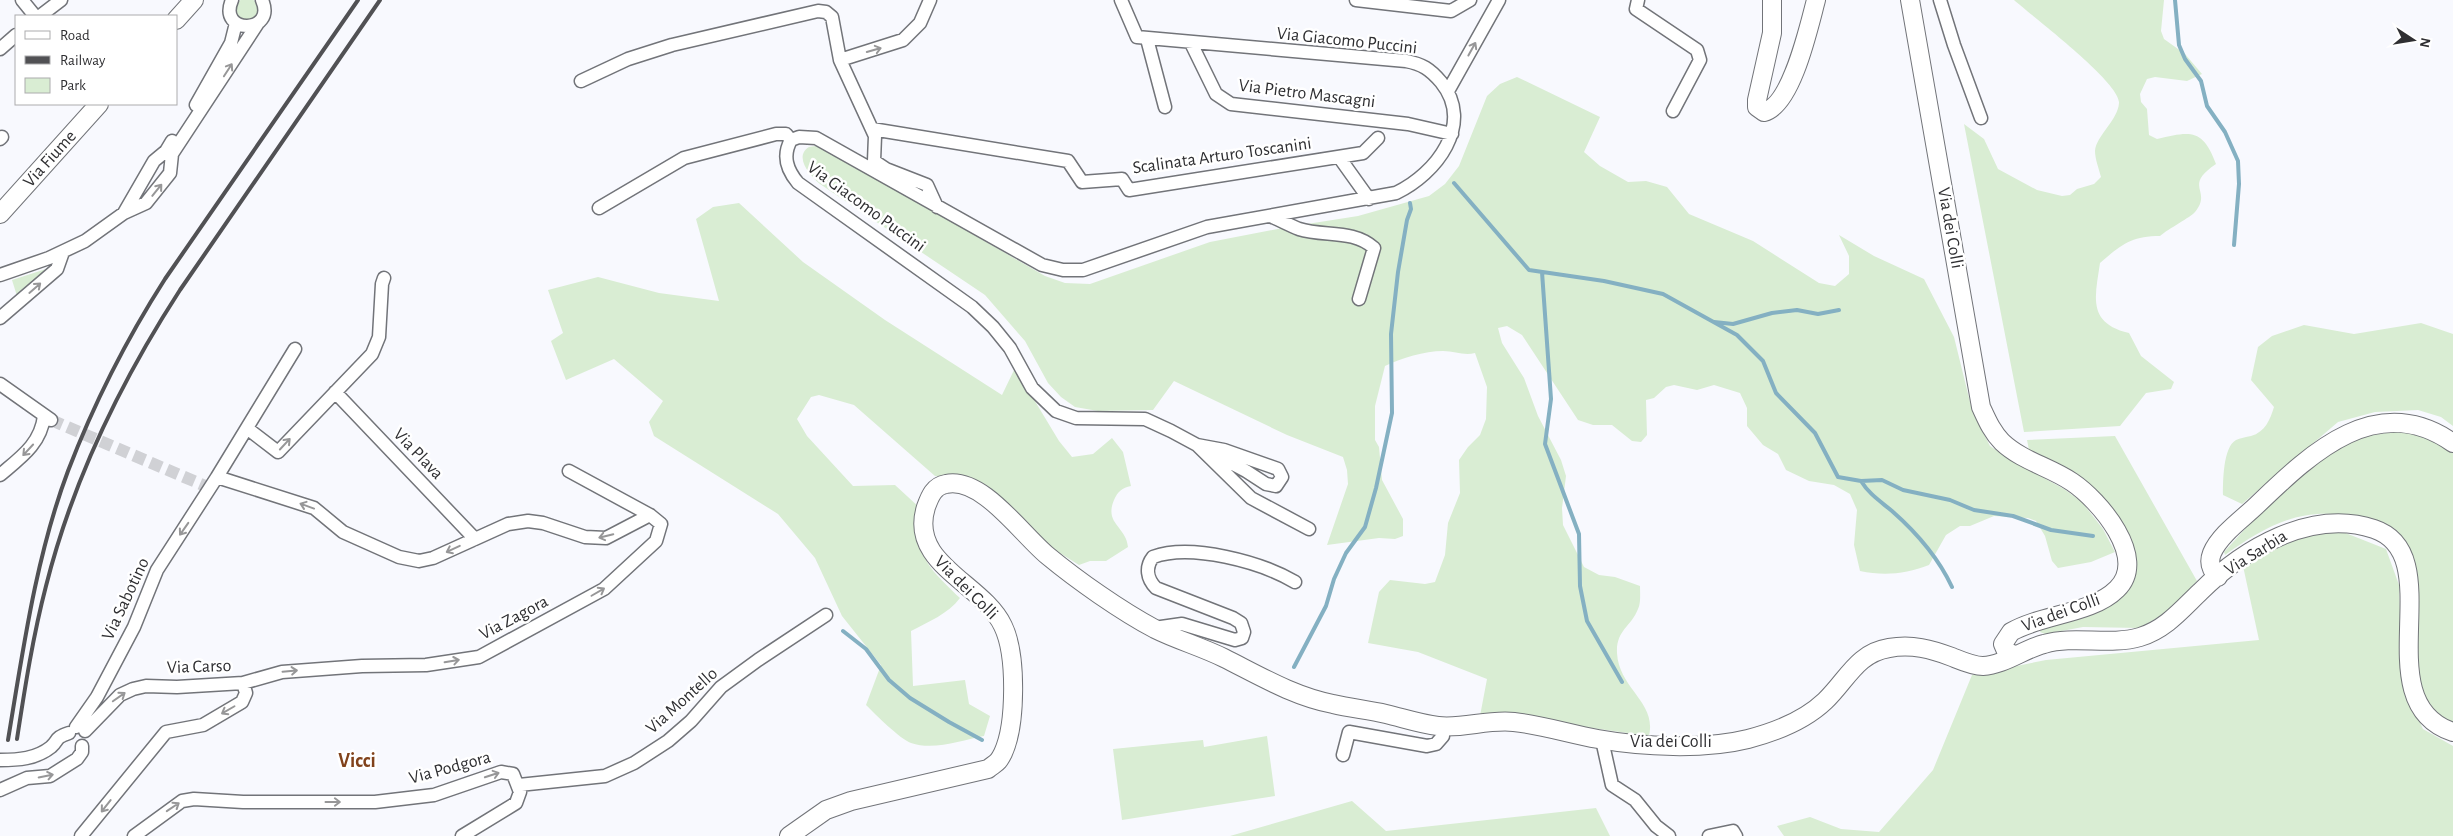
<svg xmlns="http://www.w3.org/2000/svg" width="2453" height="836" font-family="'Alegreya Sans',sans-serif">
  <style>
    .green { fill: #d9edd3 }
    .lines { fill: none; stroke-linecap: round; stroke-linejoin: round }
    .stream { stroke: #84b0c2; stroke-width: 4 }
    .street-tunnel { stroke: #d0d1d5; stroke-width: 12; stroke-dasharray: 12 6; stroke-linecap: butt }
    .street-casing { stroke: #727479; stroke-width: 15 }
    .secondary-casing { stroke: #727479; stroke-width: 20 }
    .street { stroke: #fff; stroke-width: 12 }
    .secondary { stroke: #fff; stroke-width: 18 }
    .rail { stroke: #515154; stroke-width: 4 }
    .oneway { stroke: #979798 }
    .labels { text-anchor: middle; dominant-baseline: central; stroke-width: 5; stroke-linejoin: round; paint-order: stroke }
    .street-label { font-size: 18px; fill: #2f2f32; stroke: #fff }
    .quarter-label { font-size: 20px; font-weight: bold; fill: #81421b; stroke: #fff }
  </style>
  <rect width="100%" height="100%" fill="#f8f9fe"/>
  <!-- green -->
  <path class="green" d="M236 9a11 11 0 1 1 22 0a11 11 0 1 1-22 0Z
    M2014 0H2164L2161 31 2164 39 2185 54 2202 74 2187 81 2155 77 2147 79 2140 94 2141 102 2147 109 2149 135 2157 139C2190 131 2203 128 2216 164 2182 187 2213 190 2195 212 2191 217 2168 229 2160 236 2131 236 2121 245 2100 263 2095 297 2087 323 2129 333L2141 356 2174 382 2171 389 2146 393 2120 426 2024 432 1964 124 1984 139 1998 169 2037 190 2062 196 2070 195 2077 189 2094 184 2101 177C2099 169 2095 159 2095 151 2096 136 2118 120 2119 103 2121 83 2032 16 2014 0Z
    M1517 77 1600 117 1584 152 1600 166 1628 182 1646 181 1667 187 1689 214 1753 241 1819 283 1835 286 1849 274V256L1839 235 1874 256 1924 279 1954 337 1972 410 1990 446 2008 458 2064 489 2082 502 2103 529 2115 552 2091 562 2058 568 2052 561 2045 536 2036 521 2028 518 1994 516 1970 526H1960L1946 535 1929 565C1906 574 1884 576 1860 571L1854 545 1857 510 1850 494 1834 485 1809 481 1786 470 1778 454 1763 445 1747 426V408L1740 393 1714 385 1697 390 1674 385 1666 387 1654 398 1646 400 1647 435 1641 442 1632 441 1612 425H1593L1578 420 1522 335 1507 326 1498 328 1502 343 1524 378 1538 416 1561 460 1566 476 1562 508 1563 525 1584 567 1599 575 1615 577 1640 586C1640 593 1641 603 1638 609 1631 627 1616 630 1617 653 1619 689 1657 702 1649 736L1570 725 1480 716 1487 679 1418 652 1368 643 1379 592 1390 580 1425 584 1435 582 1445 555 1448 523 1460 493 1459 460 1468 447 1480 435 1486 419 1487 387 1475 353C1464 356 1455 351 1443 351 1424 351 1402 358 1385 366L1375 406V440L1379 447 1382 480 1403 519V536L1395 539 1379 538 1327 545 1348 484 1347 470 1343 457 1287 435 1174 381 1153 410 1098 411 1075 407 1061 397 1048 383 1025 341 985 295 820 184C811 176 793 157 809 147L815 146 829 151 1045 276 1065 283 1090 284 1210 242 1288 227 1358 216 1429 196 1445 184 1459 166 1487 96 1500 84Z
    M739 203 803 262 885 320 1002 395 1015 368 1059 441 1072 457 1093 454 1112 438 1123 452 1131 486C1122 488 1118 491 1114 500 1104 524 1126 526 1128 547L1106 561H1090L1079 565 1052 548 991 489 953 478 935 476 854 405 819 395 811 397 797 419 807 436 853 486 895 485 920 508C920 561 922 561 960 598 948 614 928 622 911 631L913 686 965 680 969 704 990 716 984 736C962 740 934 751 911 743 900 739 875 714 866 705L881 665 842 616 815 558 778 514 654 436 649 422 663 401 614 359 566 380 551 341 563 333 548 290 598 277 659 293 719 301 696 219 713 207Z
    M46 269 44 273 17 296 12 280Z
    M2421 323 2453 334V426L2441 417 2418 410 2375 412 2338 422 2242 504 2223 495C2223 482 2223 447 2236 440 2240 438 2246 437 2251 436 2265 432 2270 420 2274 407L2251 380 2258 347 2272 336 2304 325 2354 334Z
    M2405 430 2427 437 2453 452V723C2444 718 2435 713 2429 705 2422 696 2421 684 2419 673 2412 625 2434 539 2373 520 2366 518 2358 518 2351 516 2299 507 2266 526 2225 555L2224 552 2266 506 2334 450 2360 437Z
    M2115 436 2197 581 2170 610 2140 628 2083 627 2045 634 2040 632 2042 627C2089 617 2158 602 2130 538 2121 517 2105 498 2088 484 2071 470 2048 461 2029 450L2027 440Z
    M2338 530 2386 549 2399 585 2403 687 2423 729 2453 746V836H1784L1777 826 1810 817 1841 829 1879 832 1933 770 1972 675 2046 660 2259 640 2243 566 2282 541Z
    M1267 736 1275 796 1122 820 1113 749 1203 740 1204 747Z
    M1352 801 1386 831 1596 808 1610 836H1230Z"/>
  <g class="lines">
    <!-- stream -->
    <path class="stream" d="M2175 0 2179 45 2185 59 2201 81 2207 106 2225 132 2238 161 2239 184 2234 245
      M1454 183 1529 270 1604 281 1663 294 1737 335 1763 361 1776 393 1815 433 1838 477 1861 481 1882 480 1903 490 1950 500 1974 510 2013 516 2051 530 2093 536
      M1542 272 1551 399 1545 444 1579 534 1580 586 1587 621 1622 682
      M1714 322 1733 324 1772 313 1797 310 1818 314 1839 310
      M1861 481C1869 494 1880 501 1892 511 1917 533 1938 557 1952 587
      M843 631 866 649 889 680 910 698 949 722 982 740
      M1294 667 1326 606 1334 579 1346 553 1365 527 1376 488 1392 413 1391 334 1398 272 1407 220 1411 209 1410 203"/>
    <!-- street-tunnel -->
    <path class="street-tunnel" d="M51 420 210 488"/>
    <defs>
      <path id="street" d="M22 0 35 16
        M232 0C217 35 277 34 262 0
        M1121 0 1137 37 1406 61C1422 64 1430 69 1441 82 1475 124 1436 174 1396 193L1207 227 1083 270H1063L1042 265 816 138 799 137 791 140C782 156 787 170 798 183L972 307 993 327 1010 348 1032 388 1056 411 1076 418 1145 419 1171 431 1197 445 1251 498 1309 529
        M1356 0 1451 11 1470 0
        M1638 0 1636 9 1697 50 1700 60 1673 111
        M1940 0 1954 45 1981 118
        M40 16 61 0
        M1147 39 1165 107
        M1191 43 1216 94 1231 104 1408 124 1452 134
        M0 49 16 35
        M840 60 903 40 920 23 930 0
        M581 81 628 59 672 45 818 11 826 12 832 17 840 60 875 136 874 161 886 169 927 185 937 207
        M1448 91 1499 0
        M196 105 231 43 236 23
        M872 129 1068 161 1082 182 1122 179 1129 190 1363 153 1378 138
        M0 139 2 137
        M1339 157 1369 199
        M599 208 684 158 776 134H786L791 140
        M124 213 154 161 166 151 172 141
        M1270 216C1280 220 1289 225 1299 229 1324 237 1353 229 1374 248L1359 299
        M0 275 49 258 85 241 124 213 146 203 170 173 172 154 258 23
        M0 318 57 269 63 252
        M0 384 51 420
        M335 392 475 539
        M248 429 278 452 372 354 379 337 382 284 384 278
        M1197 445 1224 450 1278 469 1282 477 1276 486 1266 484 1246 471Z
        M0 475C20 458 41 444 44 416
        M217 477 295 349
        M1154 628 1182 624 1235 640 1242 638 1244 632 1241 623 1233 618 1156 588C1147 579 1145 567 1153 557 1191 543 1261 562 1295 582
        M243 683 282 672 362 666 426 665 479 657 604 589 656 541 661 524 650 515 569 471
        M76 727 97 697 134 627 157 570 217 477 314 508 343 532 399 557 419 561 433 558 508 524 528 521 543 523 585 537 606 538 650 515
        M1602 740 1612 785 1635 800 1656 826 1669 836
        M1343 755 1349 732 1427 746 1436 744 1443 736 1442 727
        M0 760C18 760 36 759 51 747 59 740 54 738 69 733
        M519 785 605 776 634 763 668 741 691 721 721 687 758 660 826 615
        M0 790 27 778 50 776 77 759 82 752V746
        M81 836 166 732 203 725 242 702 246 693 243 683 177 687 146 686 133 689 120 695 85 731
        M134 836 182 801 194 799 243 802H375L434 795 501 772 513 774 520 792 516 803 462 836
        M1709 836 1733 831 1736 836"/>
      <path id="secondary" d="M1772 0V33L1757 100V107L1764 112C1792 105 1809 26 1816 0
        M1910 0 1981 407C1987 420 1992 432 2002 442 2022 461 2050 467 2072 482 2099 500 2149 558 2117 589 2092 614 2042 614 2011 632L2003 644 2006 651 2014 655
        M176 20 194 0
        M0 214 99 104
        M2218 577C2211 570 2208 563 2212 553 2220 534 2244 518 2259 503 2312 452 2378 390 2453 443
        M789 836 826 810 851 801 988 769C997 762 998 763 1003 753 1016 725 1017 655 1003 626 983 583 908 564 926 507 930 496 934 486 946 484 982 476 1022 535 1048 556 1077 580 1121 611 1155 629 1177 640 1202 647 1224 658 1260 676 1293 696 1333 704 1350 708 1368 710 1386 714 1403 718 1421 724 1438 726 1463 729 1488 719 1514 722 1542 725 1570 734 1598 739 1643 747 1704 750 1748 739 1775 732 1805 720 1825 701 1847 680 1857 653 1889 648 1912 644 1931 649 1952 657 1962 661 1973 666 1983 666 2004 665 2024 649 2044 644 2075 635 2109 646 2140 637 2166 629 2182 609 2200 592 2243 549 2311 508 2374 529 2452 555 2363 702 2453 732"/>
    </defs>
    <!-- street casing -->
    <use href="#street" class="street-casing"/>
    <!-- secondary casing -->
    <use href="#secondary" class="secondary-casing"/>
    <!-- street -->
    <use href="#street" class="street"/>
    <!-- secondary -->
    <use href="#secondary" class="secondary"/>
    <!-- rail -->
    <path class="rail" d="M17 739C25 687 33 636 46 586 73 479 121 381 180 290L380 0
      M8 740C23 650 36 556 68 471 94 403 126 340 165 279L358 0"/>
  </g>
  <!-- one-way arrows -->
  <defs><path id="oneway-shaft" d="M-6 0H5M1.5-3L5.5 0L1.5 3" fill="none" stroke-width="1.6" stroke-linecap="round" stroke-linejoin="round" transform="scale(1.25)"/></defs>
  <g class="oneway">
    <use href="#oneway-shaft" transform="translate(1472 49) rotate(-61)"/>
    <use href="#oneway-shaft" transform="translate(874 50) rotate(-16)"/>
    <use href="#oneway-shaft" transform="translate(228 70) rotate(-57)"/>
    <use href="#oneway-shaft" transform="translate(157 190) rotate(-51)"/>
    <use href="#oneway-shaft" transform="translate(35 288) rotate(-41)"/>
    <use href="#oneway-shaft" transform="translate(285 444) rotate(-47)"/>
    <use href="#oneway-shaft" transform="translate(28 450) rotate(133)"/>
    <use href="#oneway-shaft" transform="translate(307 506) rotate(-160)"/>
    <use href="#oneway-shaft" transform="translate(184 529) rotate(125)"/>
    <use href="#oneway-shaft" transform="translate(606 536) rotate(166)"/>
    <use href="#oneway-shaft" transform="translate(453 549) rotate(155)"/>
    <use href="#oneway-shaft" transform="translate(598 592) rotate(-30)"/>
    <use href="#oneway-shaft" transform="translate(452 661) rotate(-9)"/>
    <use href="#oneway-shaft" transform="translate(290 671) rotate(-5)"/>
    <use href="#oneway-shaft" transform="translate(119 697) rotate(-35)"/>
    <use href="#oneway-shaft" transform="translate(228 710) rotate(150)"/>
    <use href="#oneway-shaft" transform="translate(492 775) rotate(-18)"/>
    <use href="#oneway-shaft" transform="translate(46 776) rotate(-11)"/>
    <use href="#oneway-shaft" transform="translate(333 802)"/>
    <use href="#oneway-shaft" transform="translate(106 806) rotate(128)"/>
    <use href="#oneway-shaft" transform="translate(173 807) rotate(-34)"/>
  </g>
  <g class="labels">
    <!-- street labels -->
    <g class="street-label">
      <text transform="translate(1347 41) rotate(6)">Via Giacomo Puccini</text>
      <text transform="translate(1307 94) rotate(7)">Via Pietro Mascagni</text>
      <text transform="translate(1222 156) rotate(-8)">Scalinata Arturo Toscanini</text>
      <text transform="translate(50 159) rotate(-48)">Via Fiume</text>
      <text transform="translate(866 207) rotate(36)">Via Giacomo Puccini</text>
      <text transform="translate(1950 228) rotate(80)">Via dei Colli</text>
      <text transform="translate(418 454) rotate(46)">Via Plava</text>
      <text transform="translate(2256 553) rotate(-32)">Via Sarbia</text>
      <text transform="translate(966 588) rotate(45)">Via dei Colli</text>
      <text transform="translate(126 599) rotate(-65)">Via Sabotino</text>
      <text transform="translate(2061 613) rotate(-20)">Via dei Colli</text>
      <text transform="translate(514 618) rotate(-28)">Via Zagora</text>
      <text transform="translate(199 667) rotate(-2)">Via Carso</text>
      <text transform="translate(682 701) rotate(-42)">Via Montello</text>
      <text x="1671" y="742">Via dei Colli</text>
      <text transform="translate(450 768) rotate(-15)">Via Podgora</text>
    </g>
    <!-- quarter labels -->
    <g class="quarter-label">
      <text x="357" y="761">Vicci</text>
    </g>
  </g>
  <!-- legend -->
  <rect x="15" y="15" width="162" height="90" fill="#ffffff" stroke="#acacad"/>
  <rect x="25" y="31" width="25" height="8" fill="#ffffff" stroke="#acacad"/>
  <text x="60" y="40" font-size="15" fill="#2f2f32">Road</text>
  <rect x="25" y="56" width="25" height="8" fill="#515154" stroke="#acacad"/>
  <text x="60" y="65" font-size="15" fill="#2f2f32">Railway</text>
  <rect x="25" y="78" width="25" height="15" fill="#d9edd3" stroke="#acacad"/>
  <text x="60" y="90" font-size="15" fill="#2f2f32">Park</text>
  <!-- north arrow -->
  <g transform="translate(2413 40) rotate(102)" stroke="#ffffff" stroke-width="4" paint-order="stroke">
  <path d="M0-4L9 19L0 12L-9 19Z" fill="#2f2f32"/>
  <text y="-8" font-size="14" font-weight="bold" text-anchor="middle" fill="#2f2f32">N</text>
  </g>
</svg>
